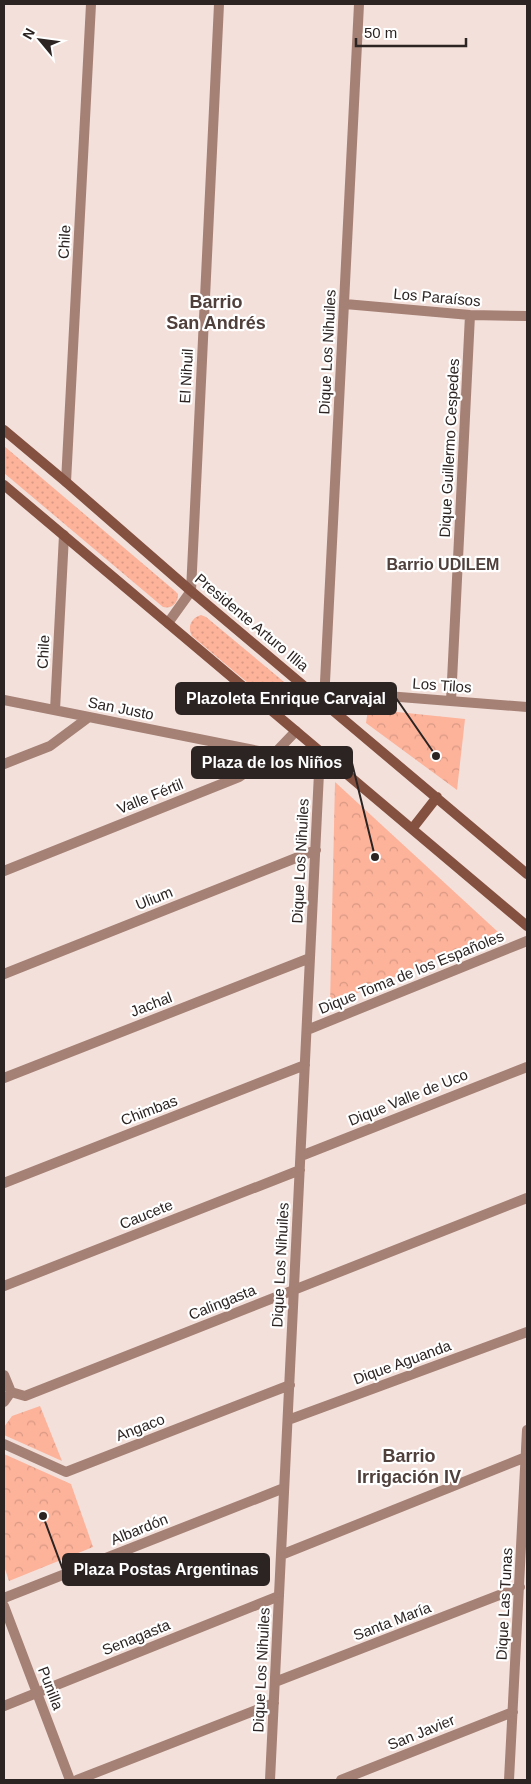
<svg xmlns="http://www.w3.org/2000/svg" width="531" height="1784" font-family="Helvetica,sans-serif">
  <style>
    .grass { fill: url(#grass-dots) }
    .park { fill: url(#park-crowns) }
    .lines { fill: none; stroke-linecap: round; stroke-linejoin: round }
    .street { stroke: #a58075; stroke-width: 10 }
    .secondary { stroke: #845040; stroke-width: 10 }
    .labels { text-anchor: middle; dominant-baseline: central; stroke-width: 4.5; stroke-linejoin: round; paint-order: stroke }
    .street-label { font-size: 15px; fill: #2b2422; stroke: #fff }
    .neighbourhood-label { font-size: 16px; font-weight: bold; fill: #50403c; stroke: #fff }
    .quarter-label { font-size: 18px; font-weight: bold; fill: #50403c; stroke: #fff }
    .leader { fill: none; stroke: #2b2422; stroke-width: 2 }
    .callout-dot { fill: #2b2422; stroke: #fff; stroke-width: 2 }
    .callout { fill: #2b2422; stroke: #2b2422; stroke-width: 2 }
    .callout-label { font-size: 16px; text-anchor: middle; font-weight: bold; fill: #fff }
  </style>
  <defs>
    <pattern id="grass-dots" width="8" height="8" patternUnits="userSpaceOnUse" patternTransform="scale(1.25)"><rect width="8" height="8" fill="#fdb29a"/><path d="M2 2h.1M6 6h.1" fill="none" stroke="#d99984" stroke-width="1.8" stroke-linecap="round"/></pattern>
    <pattern id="park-crowns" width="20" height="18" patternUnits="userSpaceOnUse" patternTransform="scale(1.25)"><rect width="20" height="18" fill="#fdb29a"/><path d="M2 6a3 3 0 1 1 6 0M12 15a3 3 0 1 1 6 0" fill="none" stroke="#d99984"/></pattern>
  </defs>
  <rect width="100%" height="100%" fill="#f3e0da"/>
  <!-- grass -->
  <path class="grass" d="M4 446 175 591 178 594C178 603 172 609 163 607L4 473Z
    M201 615 206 617 301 696 286 715 192 636C187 627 191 618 201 615Z"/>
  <!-- park -->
  <path class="park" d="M368 709 465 719 457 790 366 723Z
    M335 782 498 932 330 1005Z
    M40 1406 62 1461 4 1435V1427L12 1416Z
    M4 1454 71 1484 93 1547 9 1581 4 1566Z"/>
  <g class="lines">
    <!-- street -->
    <path class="street" d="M345 304 470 315 527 316
      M66 482 91 4
      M168 623 191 591 219 4
      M324 691 527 707
      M4 700 274 754 320 765
      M451 701 470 315
      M324 702 359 4
      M55 710 64 535
      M4 764 50 746 89 717
      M4 871 239 777 274 754 296 731
      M4 974 316 850
      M307 1030 527 941
      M4 1078 310 958
      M301 1156 527 1067
      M4 1183 305 1065
      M4 1286 300 1170
      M4 1375 11 1392 4 1402
      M11 1392 25 1396 527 1198
      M288 1420 527 1332
      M4 1444 66 1472 290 1385
      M281 1555 526 1457
      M4 1598 284 1488
      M4 1606 70 1780
      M275 1682 520 1587
      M4 1706 279 1596
      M77 1780 274 1703
      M270 1780 320 752
      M341 1780 513 1712
      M509 1780 527 1430"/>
    <!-- secondary -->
    <path class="secondary" d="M4 430 66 482 191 591 527 874
      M4 485 527 926
      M412 829 437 797"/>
  </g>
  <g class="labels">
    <!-- street labels -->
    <g class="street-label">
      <text transform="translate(64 242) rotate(-87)">Chile</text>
      <text transform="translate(437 297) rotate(5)">Los Paraísos</text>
      <text transform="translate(327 352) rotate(-87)">Dique Los Nihuiles</text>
      <text transform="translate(186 376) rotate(-87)">El Nihuil</text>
      <text transform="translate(449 448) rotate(-87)">Dique Guillermo Cespedes</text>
      <text transform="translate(252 622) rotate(40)">Presidente Arturo Illia</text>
      <text transform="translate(43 652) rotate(-87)">Chile</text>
      <text transform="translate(442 685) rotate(4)">Los Tilos</text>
      <text transform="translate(121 708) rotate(11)">San Justo</text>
      <text transform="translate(150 796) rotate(-22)">Valle Fértil</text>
      <text transform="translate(300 861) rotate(-87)">Dique Los Nihuiles</text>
      <text transform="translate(154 898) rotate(-22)">Ulium</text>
      <text transform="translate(411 972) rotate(-22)">Dique Toma de los Españoles</text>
      <text transform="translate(151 1004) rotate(-21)">Jachal</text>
      <text transform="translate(408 1097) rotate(-22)">Dique Valle de Uco</text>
      <text transform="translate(149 1110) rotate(-21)">Chimbas</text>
      <text transform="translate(146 1214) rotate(-22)">Caucete</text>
      <text transform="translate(280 1265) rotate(-87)">Dique Los Nihuiles</text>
      <text transform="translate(222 1302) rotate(-22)">Calingasta</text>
      <text transform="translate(402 1362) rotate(-20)">Dique Aguanda</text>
      <text transform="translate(140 1427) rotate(-21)">Angaco</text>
      <text transform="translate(139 1529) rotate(-22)">Albardón</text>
      <text transform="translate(504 1604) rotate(-87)">Dique Las Tunas</text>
      <text transform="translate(392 1621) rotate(-21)">Santa María</text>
      <text transform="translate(136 1637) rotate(-22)">Senagasta</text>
      <text transform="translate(261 1670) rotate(-87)">Dique Los Nihuiles</text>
      <text transform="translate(51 1688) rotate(69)">Punilla</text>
      <text transform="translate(421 1732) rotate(-22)">San Javier</text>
    </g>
    <!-- neighbourhood labels -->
    <g class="neighbourhood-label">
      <text x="443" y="564">Barrio UDILEM</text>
    </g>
    <!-- quarter labels -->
    <g class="quarter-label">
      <text x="216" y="302">Barrio<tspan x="216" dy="21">San Andrés</tspan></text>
      <text x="409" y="1456">Barrio<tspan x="409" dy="21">Irrigación IV</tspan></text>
    </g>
  </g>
  <!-- callouts -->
  <path class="leader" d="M436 756L396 698M375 857L352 763M43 1516L63 1570"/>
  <g class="callout-dot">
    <circle cx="436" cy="756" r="5"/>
    <circle cx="375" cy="857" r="5"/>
    <circle cx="43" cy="1516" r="5"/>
  </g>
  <g class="callout">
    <rect x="176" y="683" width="220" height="31" rx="5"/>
    <rect x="192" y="747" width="160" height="31" rx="5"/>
    <rect x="63" y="1554" width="206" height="31" rx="5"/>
  </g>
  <g class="callout-label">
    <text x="286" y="704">Plazoleta Enrique Carvajal</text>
    <text x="272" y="768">Plaza de los Niños</text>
    <text x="166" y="1575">Plaza Postas Argentinas</text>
  </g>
  <!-- border -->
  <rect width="531" height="1784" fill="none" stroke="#2b2422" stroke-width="10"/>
  <!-- north arrow -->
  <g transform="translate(40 40) rotate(299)" stroke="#ffffff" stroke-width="4" paint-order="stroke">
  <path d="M0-4L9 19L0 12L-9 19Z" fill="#2b2422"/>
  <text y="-8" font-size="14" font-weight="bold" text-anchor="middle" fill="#2b2422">N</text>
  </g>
  <!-- scale -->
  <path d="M356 38v8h110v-8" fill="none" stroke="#2b2422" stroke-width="2.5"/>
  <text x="364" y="38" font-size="15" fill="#2b2422" stroke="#ffffff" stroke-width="4" paint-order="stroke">50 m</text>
</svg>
